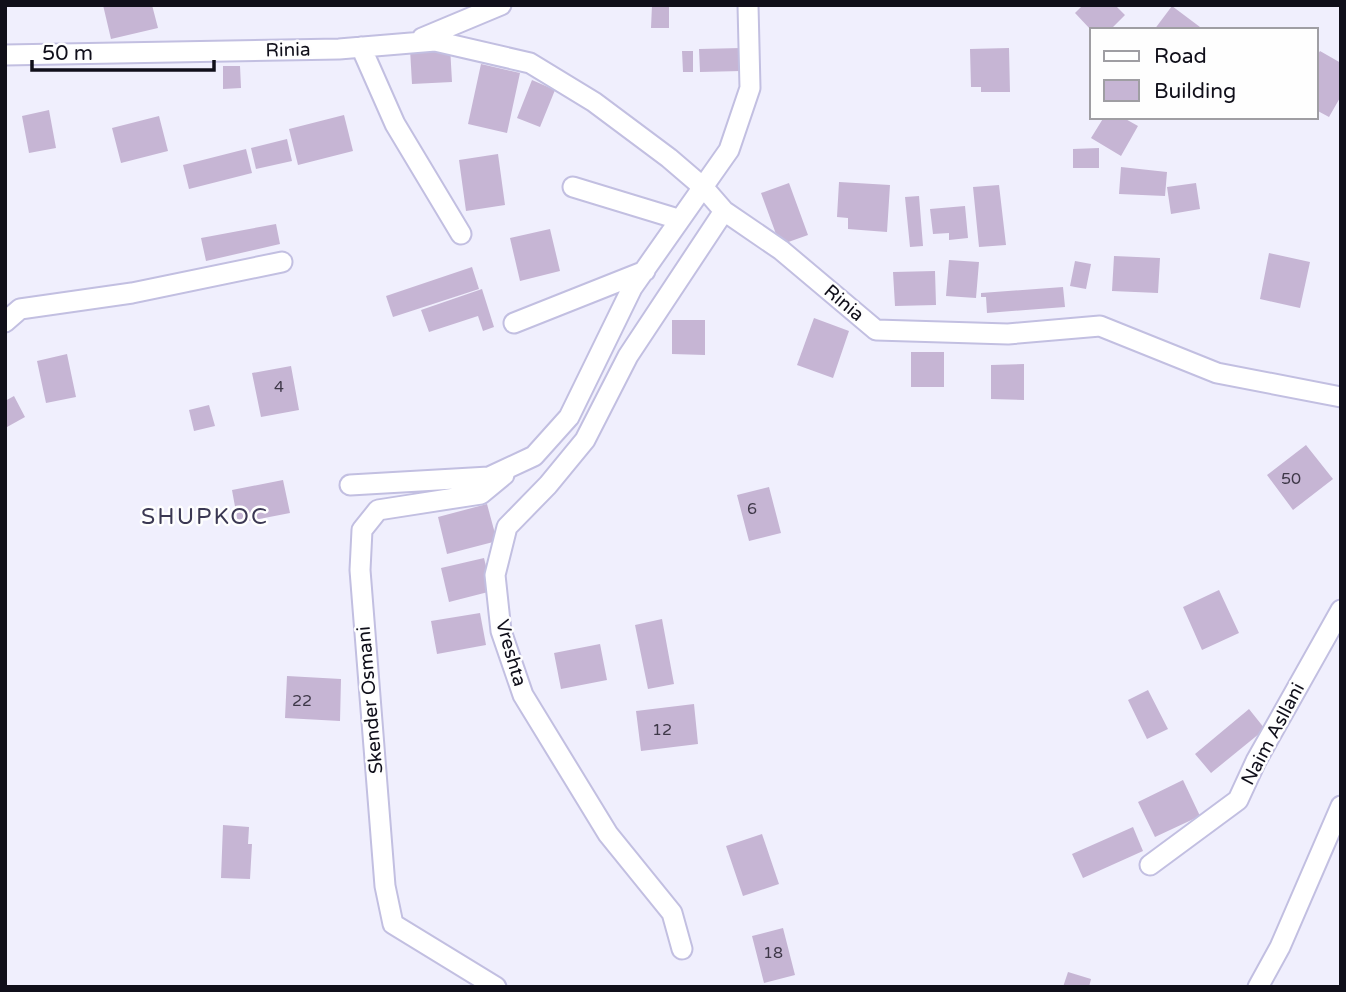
<svg xmlns="http://www.w3.org/2000/svg" width="1346" height="992" font-family="'Varela Round',sans-serif">
  <style>
    .building { fill: #c6b5d4 }
    .lines { fill: none; stroke-linecap: round; stroke-linejoin: round }
    .street-casing { stroke: #c2bfe1; stroke-width: 23 }
    .street { stroke: #fff; stroke-width: 19 }
    .labels { text-anchor: middle; dominant-baseline: central; stroke-width: 5; stroke-linejoin: round; paint-order: stroke }
    .number-label { font-size: 16px; fill: #3e3848 }
    .street-label { font-size: 19px; fill: #100f1a; stroke: #fefefe }
    .quarter-label { font-size: 23px; letter-spacing: 2px; fill: #3b3853; stroke: #fefefe }
  </style>
  <rect width="100%" height="100%" fill="#f0effd"/>
  <!-- building -->
  <path class="building" d="M103 5H152L158 28 111 39Z
    M652 5H669V28H651Z
    M1083 5H1115L1125 15 1110 30H1091L1075 13Z
    M1172 6 1200 27 1198 30H1154Z
    M450 46 452 82 412 84 410 49Z
    M741 48V71L700 72 699 49Z
    M1009 48 1010 92H981V87H971L970 49Z
    M682 51H693V72H683Z
    M1320 51 1341 63V96L1329 117 1316 110V57Z
    M481 64 520 73 507 133 468 124Z
    M223 66H240L241 88 223 89Z
    M532 80 555 90 540 127 517 118Z
    M49 110 56 148 29 153 22 116Z
    M344 115 353 151 298 165 289 129Z
    M159 116 168 151 121 163 112 128Z
    M1104 117H1122L1138 126 1121 156 1091 138Z
    M287 139 292 161 256 169 251 148Z
    M1099 148V168H1073V149Z
    M246 149 252 173 189 189 183 165Z
    M498 154 505 205 466 211 459 160Z
    M1121 167 1167 172 1165 196 1119 194Z
    M839 182 890 185 887 232 848 229V218L837 217Z
    M789 183 808 235 780 245 761 193Z
    M1196 183 1200 209 1171 214 1167 187Z
    M999 185 1006 245 979 247 973 187Z
    M919 196 923 246 910 247 905 197Z
    M965 206 968 238 949 240V233L933 234 930 209Z
    M276 224 280 244 206 261 201 238Z
    M550 229 560 271 520 281 510 238Z
    M1269 253 1310 262 1300 308 1260 299Z
    M1114 256 1160 258 1158 293 1112 291Z
    M949 260 979 262 976 298 946 296Z
    M1075 261 1091 264 1086 289 1070 286Z
    M472 267 479 289 393 317 386 296Z
    M935 271 936 305 895 306 893 272Z
    M1063 287 1065 307 987 313 986 297H981V293Z
    M482 289 494 327 483 331 478 316 429 332 421 310Z
    M814 318 849 331 833 378 797 365Z
    M672 320H705V355L672 354Z
    M911 352H944V387H911Z
    M67 354 76 397 46 403 37 361Z
    M1024 364V400L991 399V365Z
    M291 366 299 410 261 417 252 373Z
    M14 396 25 417 7 427 5 401Z
    M209 405 215 426 194 431 189 410Z
    M1306 445 1333 479 1293 510 1267 475Z
    M283 480 290 513 238 523 232 490Z
    M769 487 781 533 749 541 737 495Z
    M487 504 497 541 447 554 438 517Z
    M484 558 492 591 449 602 441 568Z
    M1219 590 1239 633 1202 650 1183 607Z
    M480 613 486 645 437 654 431 621Z
    M662 619 674 684 648 689 635 625Z
    M600 644 607 680 561 689 554 653Z
    M287 676 341 679 340 721 285 718Z
    M1148 690 1168 729 1147 739 1128 700Z
    M694 704 698 744 641 751 636 711Z
    M1249 709 1265 729 1211 773 1195 754Z
    M1183 780 1200 816 1155 837 1138 802Z
    M223 825 249 827 248 844H252L250 879 221 878Z
    M1133 827 1143 851 1083 878 1072 854Z
    M762 834 779 884 743 896 726 846Z
    M783 928 795 975 764 983 752 936Z
    M1068 972 1091 979 1089 987H1063Z"/>
  <g class="lines">
    <defs>
      <path id="street" d="M422 38 501 5
        M361 47 395 124 461 234
        M5 55 339 49 435 41 530 63 594 102 669 158 704 188 724 211 781 250 876 330 1008 334 1100 326 1217 373 1341 397
        M573 187 678 219
        M5 322 20 309 132 293 282 262
        M514 323 645 271
        M350 485 489 477 534 456 569 417 632 288 729 150 750 88 748 5
        M1150 865 1238 800 1256 761 1341 610
        M682 949 672 913 608 834 523 695 501 631 495 575 507 527 548 485 585 440 628 356 724 211
        M496 987 393 924 385 886 360 570 362 530 378 510 481 494 504 475
        M1258 987 1280 947 1341 806"/>
    </defs>
    <!-- street casing -->
    <use href="#street" class="street-casing"/>
    <!-- street -->
    <use href="#street" class="street"/>
  </g>
  <g class="labels">
    <!-- number labels -->
    <g class="number-label">
      <text x="279" y="387">4</text>
      <text x="1291" y="479">50</text>
      <text x="752" y="509">6</text>
      <text x="302" y="701">22</text>
      <text x="662" y="730">12</text>
      <text x="773" y="953">18</text>
    </g>
    <!-- street labels -->
    <g class="street-label">
      <text transform="translate(288 50) rotate(-1)">Rinia</text>
      <text transform="translate(844 303) rotate(40)">Rinia</text>
      <text transform="translate(511 653) rotate(74)">Vreshta</text>
      <text transform="translate(370 700) rotate(-95)">Skender Osmani</text>
      <text transform="translate(1273 734) rotate(-62)">Naim Asllani</text>
    </g>
    <!-- quarter labels -->
    <g class="quarter-label">
      <text x="205" y="517">SHUPKOC</text>
    </g>
  </g>
  <!-- border -->
  <rect width="1346" height="992" fill="none" stroke="#100f1a" stroke-width="14"/>
  <!-- legend -->
  <rect x="1090" y="28" width="228" height="91" fill="#fefefe" stroke="#9f9ea3" stroke-width="2"/>
  <rect x="1104" y="51" width="35" height="10" fill="#ffffff" stroke="#9f9ea3" stroke-width="2"/>
  <text x="1154" y="63" font-size="21" fill="#100f1a">Road</text>
  <rect x="1104" y="80" width="35" height="21" fill="#c6b5d4" stroke="#9f9ea3" stroke-width="2"/>
  <text x="1154" y="98" font-size="21" fill="#100f1a">Building</text>
  <!-- scale -->
  <path d="M32 60v10h182v-10" fill="none" stroke="#100f1a" stroke-width="3.5"/>
  <text x="42" y="60" font-size="21" fill="#100f1a" stroke="#fefefe" stroke-width="5" paint-order="stroke">50 m</text>
</svg>
